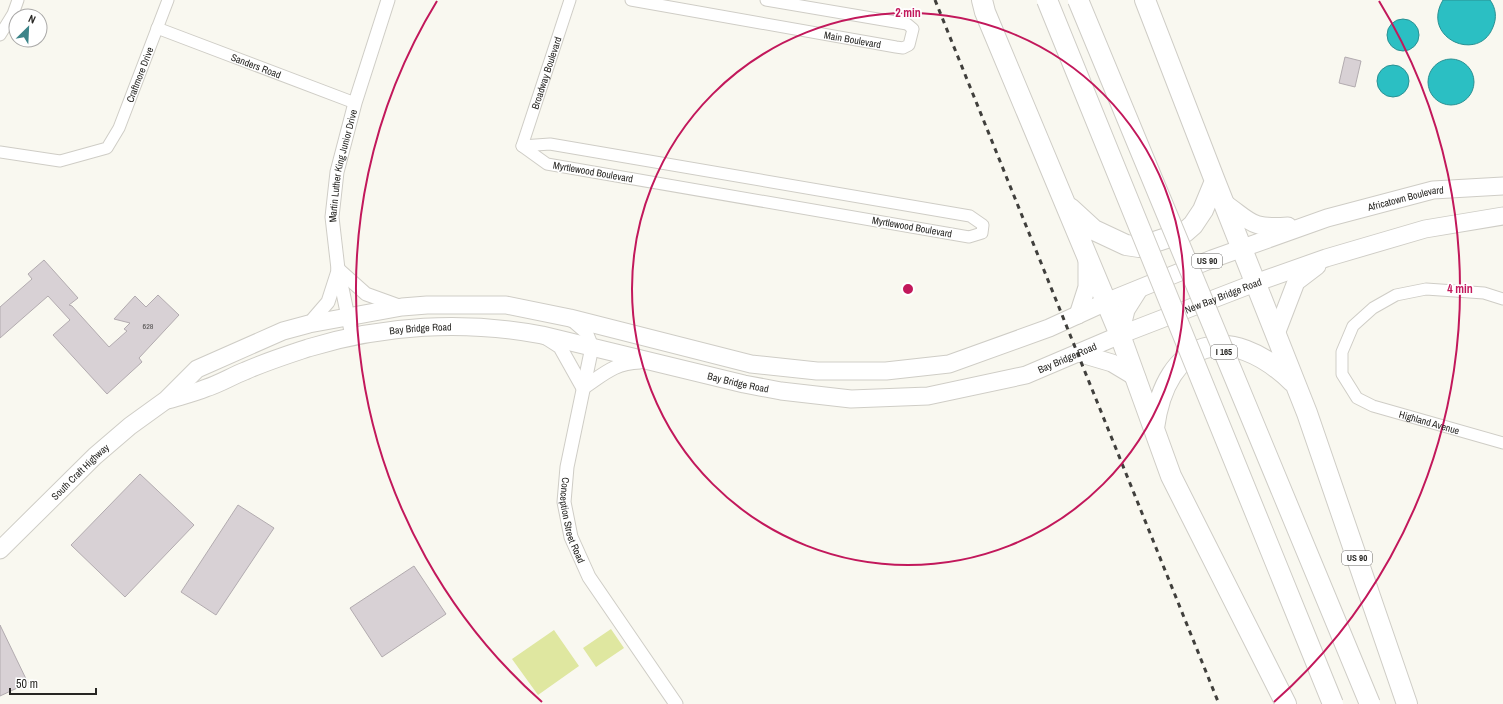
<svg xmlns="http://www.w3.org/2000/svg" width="1503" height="704" font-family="'Archivo Narrow',sans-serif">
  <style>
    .green { fill: #dfe7a0 }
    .water { fill: #2bbfc3; stroke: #2a9193 }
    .building { fill: #d8d1d5; stroke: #b2abaf }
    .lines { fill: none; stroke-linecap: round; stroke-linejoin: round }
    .minor-casing { stroke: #cfcdc6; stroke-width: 13 }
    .tertiary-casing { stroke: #cfcdc6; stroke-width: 15 }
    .primary-casing { stroke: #cfcdc6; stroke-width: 19 }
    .motorway-casing { stroke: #cfcdc6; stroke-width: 22 }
    .minor { stroke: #fff; stroke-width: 11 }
    .tertiary { stroke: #fff; stroke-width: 13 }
    .primary { stroke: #fff; stroke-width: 17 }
    .motorway { stroke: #fff; stroke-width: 20 }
    .rail { stroke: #403f3c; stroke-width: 3; stroke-dasharray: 5 5; stroke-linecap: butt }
    .motorway-bridge-casing { stroke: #cfcdc6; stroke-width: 22; stroke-linecap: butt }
    .motorway-bridge { stroke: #fff; stroke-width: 20 }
    .ring { fill: none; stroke: #c2185b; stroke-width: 2 }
    .labels { text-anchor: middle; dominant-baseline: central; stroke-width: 3.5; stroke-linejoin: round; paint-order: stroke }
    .number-label { font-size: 8px; fill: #535150 }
    .shield { fill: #fff; stroke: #686765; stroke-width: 1 }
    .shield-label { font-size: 9px; font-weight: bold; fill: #272623 }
    .street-label { font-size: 10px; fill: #272623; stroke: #fff }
    .centre { fill: #c2185b; stroke: #fff; stroke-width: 2 }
    .ring-label { font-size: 12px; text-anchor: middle; font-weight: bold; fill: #c2185b; stroke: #fff; stroke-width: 3.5; stroke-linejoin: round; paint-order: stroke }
  </style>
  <rect width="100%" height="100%" fill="#f9f8f0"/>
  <!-- green -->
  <path class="green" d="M611 629 624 648 596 667 583 648Z
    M554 630 579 666 538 695 512 659Z"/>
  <!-- water -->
  <path class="water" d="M1443 0H1490C1496 8 1497 18 1493 27 1479 64 1420 38 1443 0Z
    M1387 35a16 16 0 1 1 32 0a16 16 0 1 1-32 0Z
    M1428 82a23 23 0 1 1 46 0a23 23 0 1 1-46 0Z
    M1377 81a16 16 0 1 1 32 0a16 16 0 1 1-32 0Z"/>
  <!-- building -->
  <path class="building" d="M1345 57 1361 61 1355 87 1339 83Z
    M44 260 78 298 69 305 72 306 109 347 127 331 124 329 130 323 114 319 135 296 146 307 158 295 179 315 139 358 142 362 107 394 53 335 70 320 48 296 0 338V307L32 279 28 274Z
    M140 474 194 525 125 597 71 545Z
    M238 505 274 528 216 615 181 592Z
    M414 566 446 614 382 657 350 608Z
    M0 625 28 683 0 696Z"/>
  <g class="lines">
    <defs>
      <g id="minor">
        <path id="s1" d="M631 0 896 47 903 48 909 45 913 29 907 24 766 0"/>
        <path id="s2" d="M157 28 355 103"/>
        <path d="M0 35 13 14 18 0"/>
        <path d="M550 144 970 216 983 225 982 233 969 237 547 164 522 146Z"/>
        <path id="s3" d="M522 146 570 0"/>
        <path id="s4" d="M0 152 60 161 107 148 119 128 168 0"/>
        <path id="s5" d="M1503 299 1484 293 1426 289 1396 295 1373 308 1353 326 1342 352V374L1357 398 1373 406 1503 443"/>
      </g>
      <g id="tertiary">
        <path d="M338 269 366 294 402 307"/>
        <path id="s6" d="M571 319 586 332 592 347 567 467 564 502 571 537 589 577 676 704"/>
        <path d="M309 324 328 302 338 271"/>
        <path id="s7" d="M352 336 338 269 332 217 337 172 355 103 388 0"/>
        <path d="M546 338 560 347 583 388C604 374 614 363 640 362"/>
      </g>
      <g id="primary">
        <path d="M1223 202C1252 222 1250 229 1288 226"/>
        <path d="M1078 315 1087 287V259"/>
        <path d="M1276 334 1296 282 1317 266"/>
        <path d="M1120 335 1126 310 1138 291"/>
        <path d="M1078 353 1112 363 1137 378"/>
        <path id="s8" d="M168 400C181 396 194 393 206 388 219 384 232 376 245 371 265 362 287 355 308 348 383 325 464 320 542 335L744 384 781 391 851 399 928 396 1026 375 1120 335 1255 283 1326 258 1425 229 1503 216"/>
        <path id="s9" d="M0 550 95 456 130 426 166 400 197 369 283 331 309 324 402 307 427 305H506L570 318 751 364 817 371H886L949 364 1049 328 1106 302 1212 259 1327 218 1433 190 1503 186"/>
      </g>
      <path id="motorway" d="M982 0 985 12 1120 335 1171 476 1286 704
        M1145 0 1215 181 1307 413 1407 704
        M1070 208 1094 230 1126 245 1139 247 1185 232 1193 225 1203 210 1215 181
        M1154 428C1166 339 1229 320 1293 382"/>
    </defs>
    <!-- minor casing -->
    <use href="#minor" class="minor-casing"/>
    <!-- tertiary casing -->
    <use href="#tertiary" class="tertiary-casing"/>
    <!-- primary casing -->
    <use href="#primary" class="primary-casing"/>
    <!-- motorway casing -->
    <use href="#motorway" class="motorway-casing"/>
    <!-- minor -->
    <use href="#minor" class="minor"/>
    <!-- tertiary -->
    <use href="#tertiary" class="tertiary"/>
    <!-- primary -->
    <use href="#primary" class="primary"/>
    <!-- motorway -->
    <use href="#motorway" class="motorway"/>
    <!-- rail -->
    <path class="rail" d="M935 0 1219 704"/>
    <defs>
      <path id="motorway-bridge" d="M1047 0 1333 704
        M1078 0 1370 704"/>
    </defs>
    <!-- motorway-bridge casing -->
    <use href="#motorway-bridge" class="motorway-bridge-casing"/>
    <!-- motorway-bridge -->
    <use href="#motorway-bridge" class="motorway-bridge"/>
  </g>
  <!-- distance rings -->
  <g class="ring">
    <circle cx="908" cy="289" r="276"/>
    <path d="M542 702A552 552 0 0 1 437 1M1379 1A552 552 0 0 1 1274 702"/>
  </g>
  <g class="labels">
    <!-- number labels -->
    <g class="number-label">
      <text x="148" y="326">628</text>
    </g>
    <!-- shield labels -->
    <g class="shield">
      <rect x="1192" y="254" width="30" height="14" rx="3"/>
      <rect x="1211" y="345" width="26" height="14" rx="3"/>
      <rect x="1342" y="551" width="30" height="14" rx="3"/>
    </g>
    <g class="shield-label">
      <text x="1207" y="261">US 90</text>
      <text x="1224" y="352">I 165</text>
      <text x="1357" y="558">US 90</text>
    </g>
    <!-- street labels -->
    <g class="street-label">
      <text stroke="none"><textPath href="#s1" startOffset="225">Main Boulevard</textPath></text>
      <text stroke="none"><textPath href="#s2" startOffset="106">Sanders Road</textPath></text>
      <text stroke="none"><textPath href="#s3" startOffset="77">Broadway Boulevard</textPath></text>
      <text stroke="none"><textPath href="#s4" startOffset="190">Craftmore Drive</textPath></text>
      <text stroke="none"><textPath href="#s7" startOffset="173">Martin Luther King Junior Drive</textPath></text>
      <text transform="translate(593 172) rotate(10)">Myrtlewood Boulevard</text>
      <text stroke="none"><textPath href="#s9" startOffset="1525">Africatown Boulevard</textPath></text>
      <text transform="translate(912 227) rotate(10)">Myrtlewood Boulevard</text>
      <text stroke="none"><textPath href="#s8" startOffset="1092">New Bay Bridge Road</textPath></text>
      <text stroke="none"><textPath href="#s8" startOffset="264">Bay Bridge Road</textPath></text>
      <text stroke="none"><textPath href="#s8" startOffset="924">Bay Bridge Road</textPath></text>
      <text stroke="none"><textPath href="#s8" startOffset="588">Bay Bridge Road</textPath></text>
      <text stroke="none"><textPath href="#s5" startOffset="317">Highland Avenue</textPath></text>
      <text stroke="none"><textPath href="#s9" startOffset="112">South Craft Highway</textPath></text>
      <text stroke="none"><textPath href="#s6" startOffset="213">Conception Street Road</textPath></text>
    </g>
  </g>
  <circle cx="908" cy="289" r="6" class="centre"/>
  <g class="ring-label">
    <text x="908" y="17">2 min</text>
    <text x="1460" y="293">4 min</text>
  </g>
  <!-- north arrow -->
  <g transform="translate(28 28) rotate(24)"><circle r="19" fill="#ffffff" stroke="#a9a8a7"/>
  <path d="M0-3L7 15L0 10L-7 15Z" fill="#3c8489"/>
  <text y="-6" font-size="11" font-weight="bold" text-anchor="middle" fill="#272623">N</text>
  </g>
  <!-- scale -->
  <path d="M10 688v6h86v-6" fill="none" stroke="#272623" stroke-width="2"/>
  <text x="16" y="688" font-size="12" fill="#272623" stroke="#ffffff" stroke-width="3" paint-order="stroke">50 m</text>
</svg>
